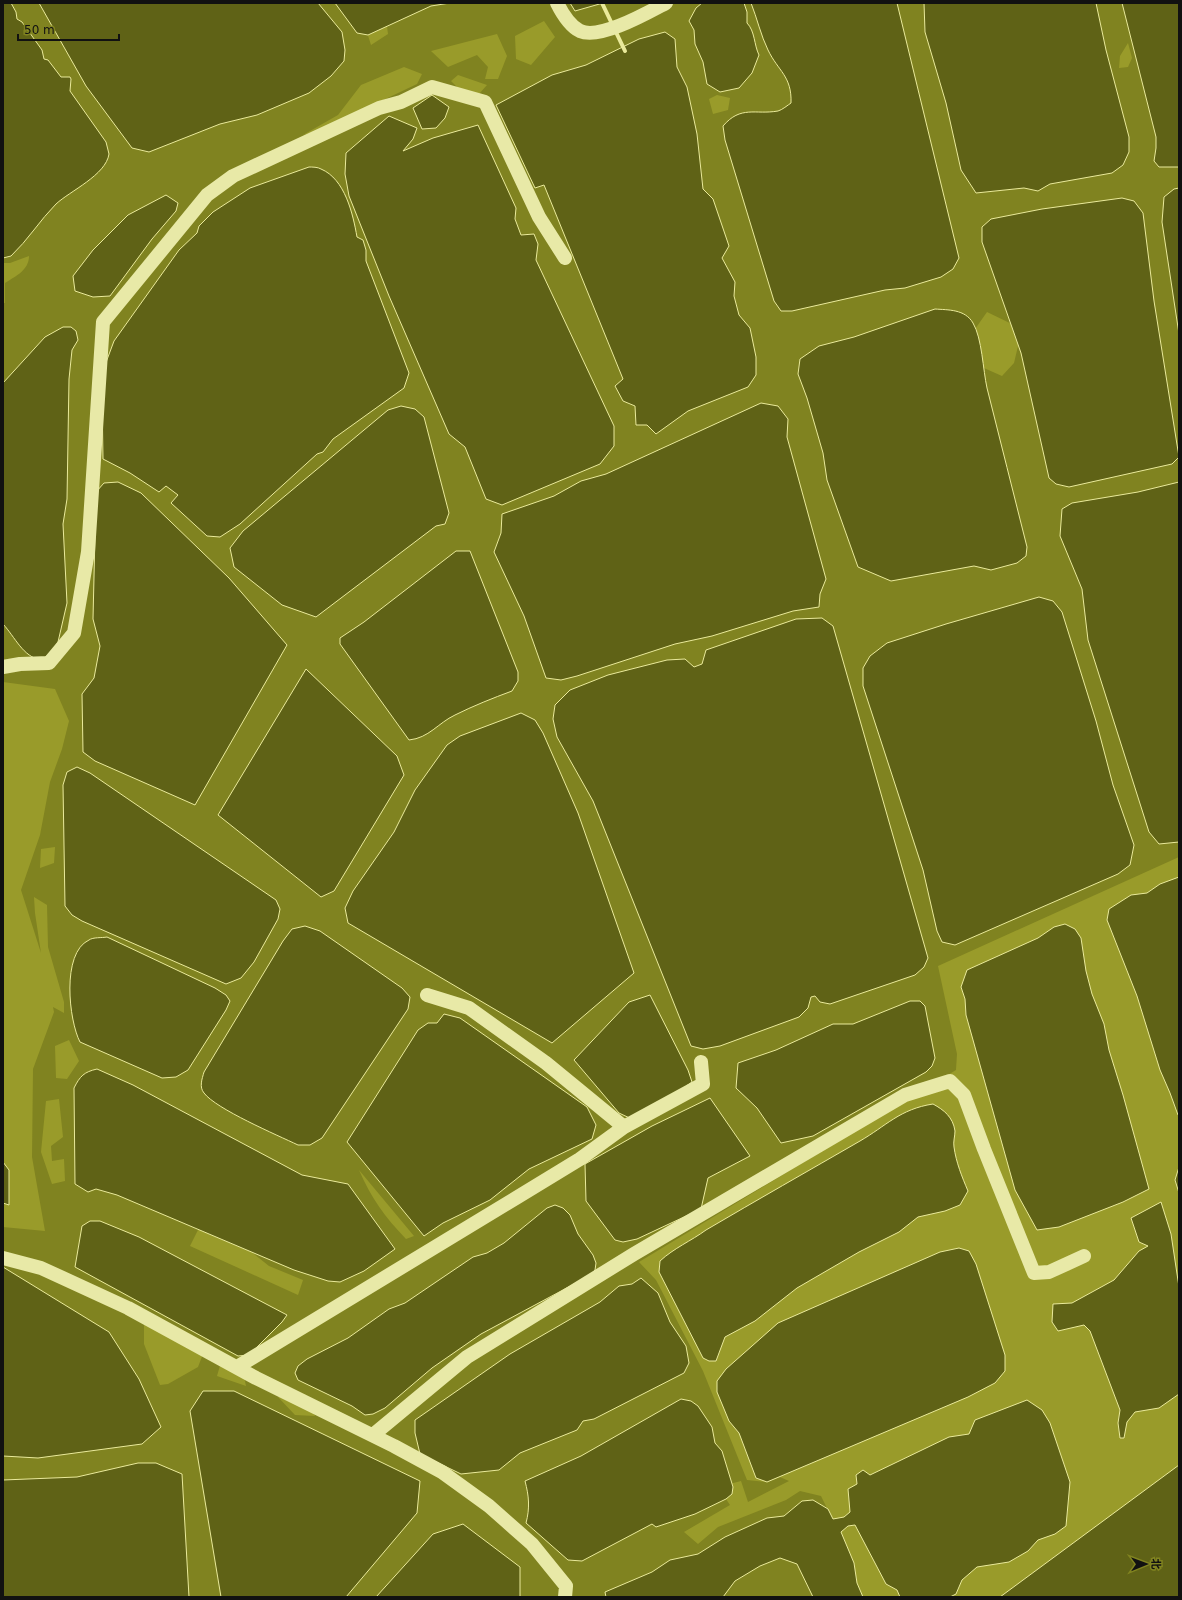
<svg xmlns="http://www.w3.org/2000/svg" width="1182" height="1600" font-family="'DejaVu Sans','Noto Sans SC',sans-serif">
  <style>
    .green { fill: #999b2a }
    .water { fill: #5f6216; stroke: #eaea9b }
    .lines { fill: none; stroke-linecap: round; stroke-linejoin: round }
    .stream { stroke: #eaea9b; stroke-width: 4 }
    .minor { stroke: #e8e9a7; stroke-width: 14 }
  </style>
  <rect width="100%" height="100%" fill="#808320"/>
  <!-- green -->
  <path class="green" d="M385 11 388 34 371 45 364 23Z
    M544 21 555 37 531 65 516 59 515 36Z
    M497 34 507 56 498 79H485L488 67 477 55 448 67 431 51Z
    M1128 43 1132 58 1128 67 1119 68 1120 56Z
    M404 67 422 74 417 84 377 103 352 122 303 135 338 115 361 85Z
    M458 75 487 85 479 94 474 104 451 81Z
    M717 95 730 98 728 110 713 114 709 99Z
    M29 256C29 270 16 276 5 283V303H3V263H10Z
    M987 312 1022 329 1014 363 1002 376 975 364 966 342Z
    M3 682 55 689 69 721 62 749 50 782 40 835 21 890 41 953 35 913 34 897 47 905 48 947 64 1002V1013L53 1007 54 1012 33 1069 32 1157 45 1231 3 1227Z
    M55 847 54 863 40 868 41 849Z
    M1179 857V1597H862L857 1583 854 1563 821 1496 800 1491 786 1500 718 1527 698 1544 684 1532 730 1505 718 1487 741 1481 748 1502 789 1481 780 1477 767 1482 747 1480 703 1371 656 1280 639 1262 956 1070 957 1054 938 966Z
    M69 1040 79 1061 67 1079 56 1078 55 1046Z
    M59 1099 63 1137 51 1146 52 1161 64 1159 65 1181 52 1184 41 1152 46 1101Z
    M359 1170 414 1236 406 1239C385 1217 371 1198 359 1170Z
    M200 1226 249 1250 269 1266 303 1280 298 1295 190 1246Z
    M144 1324 203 1354 198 1367 168 1384 160 1385 144 1344Z
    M223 1355 241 1362 246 1386 217 1376Z
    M305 1394 315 1416 295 1415 278 1397Z"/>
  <!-- water -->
  <path class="water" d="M3 3H11L16 12 17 19 22 22 42 50 44 59 48 60 61 77H70L71 79 70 91 106 142 109 154C106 175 70 191 56 204 40 220 28 240 11 256L3 258Z
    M39 3H318L342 32 345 50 344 61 331 76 309 93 257 115 220 124 149 152 132 148 86 86Z
    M335 3H450L431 6 368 35 357 33Z
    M570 3H603L575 11Z
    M702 3H744L747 12V23C755 31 754 45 759 55L752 73 739 88 720 92 707 84 703 62 695 44 694 30 689 21 696 8Z
    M751 3H897L959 258 953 269 941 277 905 288 885 290 792 311H781L774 301 725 140 723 126C741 105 755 115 778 111 782 110 788 105 791 103 792 76 778 71 768 50 761 36 757 18 751 3Z
    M924 3H1096L1106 50 1129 137V152L1123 165 1112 173 1050 184 1038 191 1024 188 976 193 961 170 946 103 925 32Z
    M1122 3H1179V167H1159L1154 161 1156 148V137Z
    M665 32 675 39 677 67 687 87 697 134 703 189 713 199 729 246 722 258 735 282 734 296 739 315 750 328 756 357V375L748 387 688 411 656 434 647 425H636L635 406 623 401 615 386 623 379 544 185 535 188 496 105 552 75 586 65 639 39Z
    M432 95 449 107 445 118 436 128 422 129 413 108Z
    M389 116 417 128 413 139 403 151 433 138 478 125 516 208 515 219 521 235 534 234 538 244 536 260 614 426V446L600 464 502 505 486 499 465 447 449 434 389 296 349 196 345 174 346 153Z
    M309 167C312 167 318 167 321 169 345 179 353 214 357 237L363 240 366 250V261L409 373 404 388 333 439 323 452 317 454 240 524 220 537 207 536 171 503 178 495 166 486 159 492 130 473 103 459 102 394 105 365 114 341 179 250 197 233 199 226 213 212 250 188Z
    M1179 188V334L1162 222 1164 197 1174 189Z
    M166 195 178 203 176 211 152 239 110 296 93 297 75 291 73 276 93 250 128 215Z
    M1122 198 1134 201 1143 213 1154 301 1179 457 1172 464 1069 487 1056 484 1049 478 1021 353 982 242V227L991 219 1042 209Z
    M935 309C948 310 965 309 973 323 982 338 983 370 987 388 1000 441 1014 494 1027 547L1026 556 1017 563 991 570 974 566 891 581 858 567 827 480 823 453 807 398 798 374 800 359 819 346 854 337Z
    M63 327H71L76 331 78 340 72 350 69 379 67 499 63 524 67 603 58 642 51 653 41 660C23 657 15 637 3 624V383L45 337Z
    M761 403 778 406 788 419 787 437 826 579 820 594 819 607 793 611 712 636 675 644 577 676 561 680 546 678 524 616 494 552 501 533 502 514 554 496 581 481 606 474Z
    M401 406 415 409 424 417 449 513 445 524 436 526 316 617 282 605 234 567 230 548 243 531 388 410Z
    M118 482 141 493 229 578 287 645 195 805 95 761 83 752 82 694 94 678 100 646 93 619 96 492 104 483Z
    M1179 482V842L1159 844 1149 832 1088 640 1082 589 1060 536 1062 509 1072 503 1138 492Z
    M456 551H470L518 672V681L512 691C493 698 473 706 455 715 438 723 429 738 409 740L340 644V638L364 622Z
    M1039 597 1053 601 1062 612 1096 721 1113 785 1134 845 1130 865 1118 874 955 945 942 942 937 931 923 870 863 686V668L870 656 887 643 946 624Z
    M822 618 833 626 928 958 924 967 915 975 830 1004 820 1002 815 996 811 997 808 1008 799 1017 720 1046 703 1049 691 1046 593 801 557 737 553 719 555 705 570 690 608 675 667 660 685 659 694 667 702 664 706 650 796 619Z
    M306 669 397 756 404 775 334 891 321 897 218 815Z
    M521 713 535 720 543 733 578 813 634 973 552 1043 348 923 345 908 353 891 394 832 415 790 447 745 460 736Z
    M77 767 90 773 276 900 280 909 278 919 254 962 241 978 226 984 82 921 72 915 65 906 63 785 67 772Z
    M1179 877V1115H1178L1170 1093 1160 1070 1137 996 1107 920 1109 909 1131 895 1147 893 1160 884Z
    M1065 924 1075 929 1081 938 1086 971 1092 994 1104 1024 1109 1050 1123 1095 1149 1189 1123 1202 1059 1227 1037 1230 1015 1190 966 1015 965 999 961 987 967 970 1038 938 1054 927Z
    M305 926 320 931 402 988 410 997 408 1009 322 1138 310 1145H298C277 1135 216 1109 204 1093 199 1087 202 1079 204 1072L283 941 292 929Z
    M107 937 215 988 226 995 230 1001 226 1010 188 1070 176 1077 162 1078 80 1042C69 1021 61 953 89 940 93 937 102 938 107 937Z
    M650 995 688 1070 692 1082 636 1121 619 1113 574 1060 629 1002Z
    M910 1001H920L925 1006 935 1058 932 1066 926 1072 813 1136 781 1143 757 1108 736 1088 738 1063 776 1050 833 1024H853Z
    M444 1014 460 1018 587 1107 596 1125 592 1139 529 1169 490 1200 443 1223 424 1236 347 1142 418 1030 428 1023H437Z
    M97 1069 133 1085 302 1175 348 1184 395 1249 364 1271 340 1282 328 1281 294 1270 117 1195 96 1189 88 1192 75 1184 74 1088C80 1076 84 1072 97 1069Z
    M710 1098 750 1156 708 1178 701 1209 637 1239 623 1242 615 1240 586 1201 585 1164 652 1126Z
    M933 1104C944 1110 953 1117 955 1131 955 1136 953 1142 954 1147 956 1162 962 1177 968 1191L960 1205 945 1211 918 1217 899 1232 859 1252 797 1288 755 1321 725 1337 716 1361H709L703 1358 659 1272 660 1261C674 1248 691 1241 706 1230 757 1200 808 1171 860 1141 886 1126 900 1109 933 1104Z
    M3 1162 9 1170V1205L3 1203Z
    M1179 1167V1193L1175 1180Z
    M1161 1202 1171 1234 1179 1287V1394L1159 1408 1135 1412 1127 1422 1124 1438H1120L1118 1423 1120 1410 1090 1331 1084 1325 1058 1331 1052 1322 1053 1304 1072 1303 1114 1280 1139 1251 1148 1246 1139 1242 1131 1218Z
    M555 1205 563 1208 570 1215 578 1234 593 1255 596 1263 595 1270 589 1276 481 1334 432 1368 385 1408 373 1414 365 1415 352 1406 298 1380 295 1373 298 1366 307 1359 348 1338 389 1309 405 1303 473 1257 487 1253 504 1243 547 1208Z
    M90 1221H100L139 1237 287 1315 282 1322 249 1355 238 1356 75 1267 82 1226Z
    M959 1248 969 1251 976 1264 1005 1355V1371L995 1383 968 1397 767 1482 756 1478 739 1433 729 1421 717 1392V1381L726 1369 778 1323 940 1252Z
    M3 1267 109 1332 139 1379 161 1427 142 1444 38 1458 3 1456Z
    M641 1278 658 1293 670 1322 686 1346 689 1363 684 1373 594 1419 583 1421 577 1430 520 1453 499 1470 461 1474 420 1454 415 1433V1420L510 1354 600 1302 619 1286 632 1284Z
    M203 1391H234L420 1481 417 1513 346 1597H221L190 1411Z
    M681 1399 691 1401 698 1406 712 1427 715 1443 722 1451 733 1487 732 1494 726 1499 695 1514 656 1527 652 1524 582 1561 568 1560 526 1523C530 1508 529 1496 525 1481L581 1456Z
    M1027 1400 1042 1410 1050 1423 1070 1482 1066 1526 1055 1534 1038 1540 1028 1551 1009 1562 977 1567 962 1580 956 1594 950 1597H900L897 1590 886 1584 855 1525 848 1526 841 1532 854 1563 857 1583 863 1597H813L797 1564 780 1558 760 1566 735 1581 723 1597H606L605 1592 652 1572 670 1560 698 1554 725 1537 767 1518 784 1516 802 1501 813 1500 828 1509 833 1519 844 1517 850 1512 848 1489 857 1484 856 1475 863 1470 870 1475 949 1437 969 1434 975 1420Z
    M138 1463H156L182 1474 189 1597H3V1480L77 1477Z
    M1179 1465V1597H1000Z
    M463 1524 520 1567V1597H376L433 1534Z"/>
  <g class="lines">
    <!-- stream -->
    <path class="stream" d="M602 3 625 51"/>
    <!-- minor -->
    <path class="minor" d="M557 3C562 13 570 26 580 31 600 40 647 13 666 3
      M3 667 20 664 49 663 74 633 88 552 103 322 207 195 233 176 379 108 401 102 432 87 485 102 539 217 565 258
      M427 995 469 1008 546 1063 624 1127
      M3 1258 41 1268 128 1308 256 1378 394 1446 442 1472 489 1506 532 1544 566 1586 565 1597
      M237 1367 516 1198 580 1159 624 1127 703 1084 701 1062
      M373 1435 467 1357 634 1254 905 1095 950 1081 964 1095 984 1149 1034 1273 1049 1272 1084 1256"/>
  </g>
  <!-- border -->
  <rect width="1182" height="1600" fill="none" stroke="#111111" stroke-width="8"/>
  <!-- north arrow -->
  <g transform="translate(1146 1564) rotate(89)" stroke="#808320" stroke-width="3" paint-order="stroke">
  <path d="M0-3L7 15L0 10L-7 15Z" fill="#111111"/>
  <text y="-6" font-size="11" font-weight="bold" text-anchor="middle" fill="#111111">北</text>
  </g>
  <!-- scale -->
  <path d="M18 34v6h101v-6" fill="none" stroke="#111111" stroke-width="2"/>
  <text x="24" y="34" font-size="12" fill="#111111" stroke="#808320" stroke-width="3" paint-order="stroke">50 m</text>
</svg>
